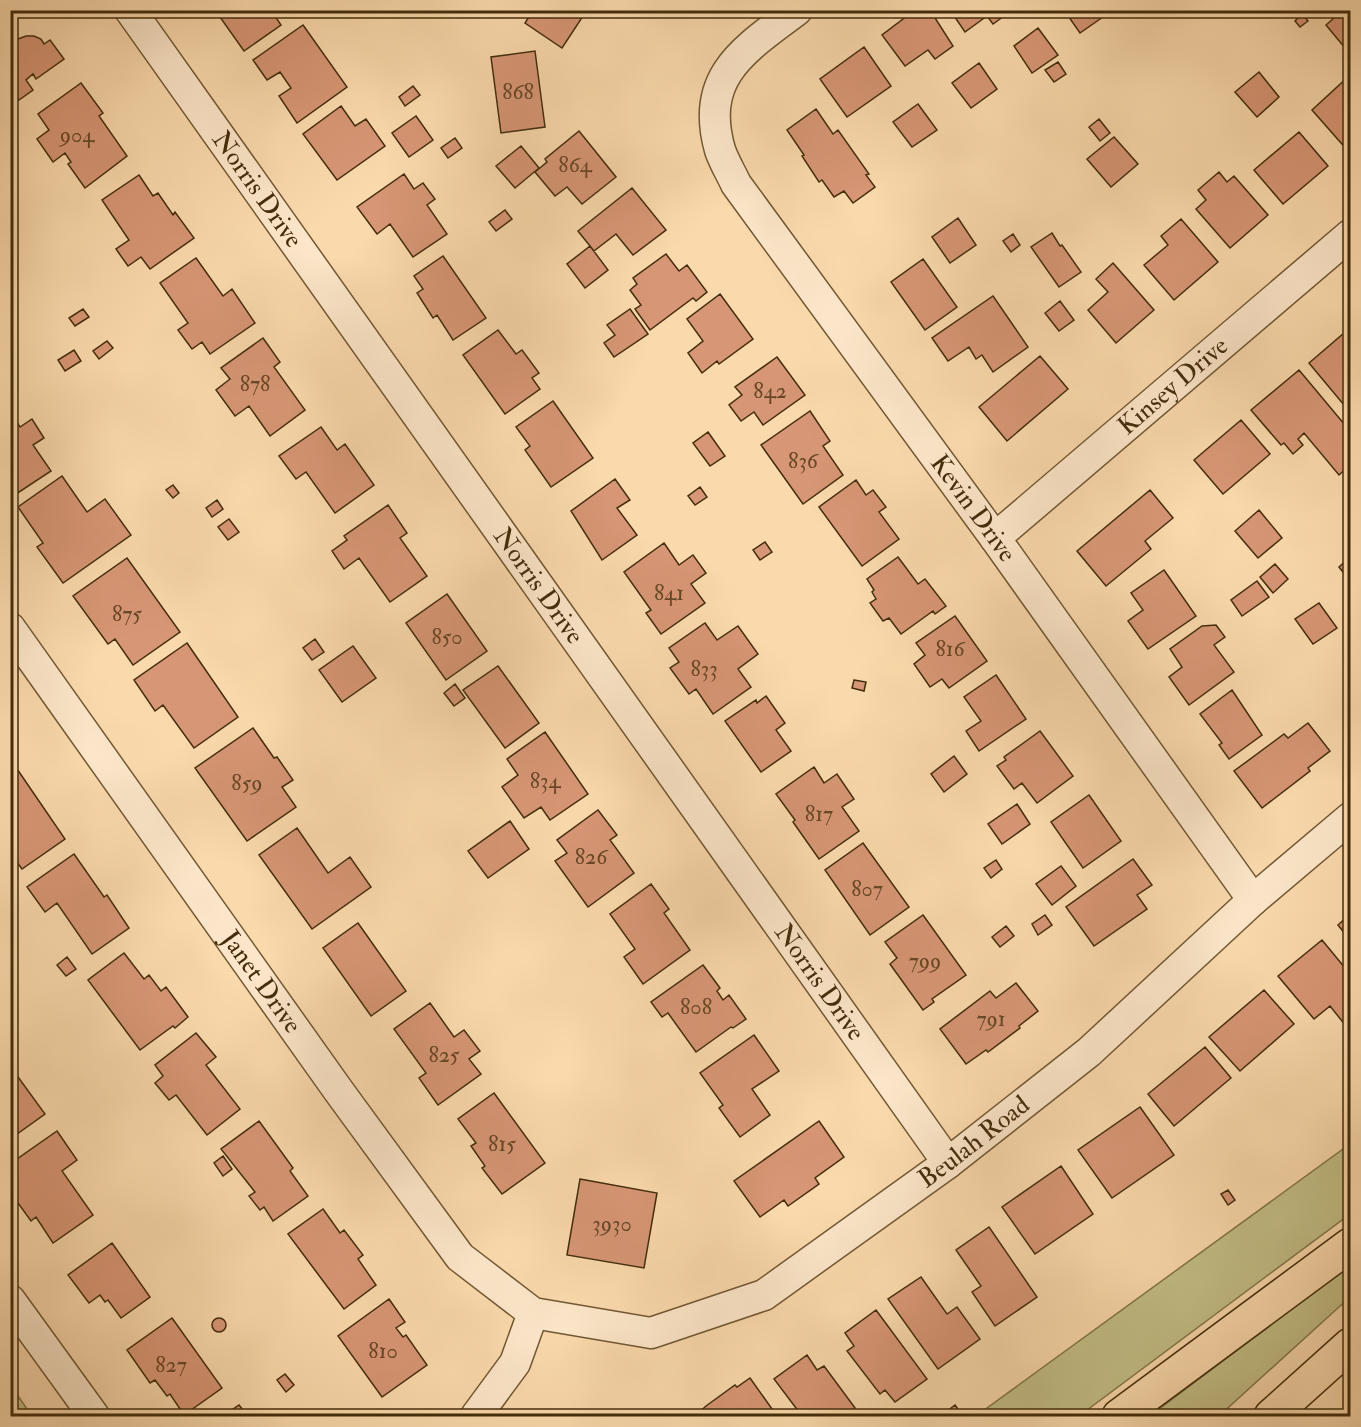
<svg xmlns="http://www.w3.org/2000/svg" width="1361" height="1427" font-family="'IM FELL Double Pica',serif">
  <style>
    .green { fill: #c3be86; stroke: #837648; stroke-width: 1.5 }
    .building { fill: #d79675; stroke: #432d0b; stroke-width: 1.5 }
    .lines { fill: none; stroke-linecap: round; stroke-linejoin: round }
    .minor-casing { stroke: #715833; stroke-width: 33 }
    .highway-casing { stroke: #432d0b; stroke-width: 36 }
    .minor { stroke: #fce6c9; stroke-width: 30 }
    .highway { stroke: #fad9ac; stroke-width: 33 }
    .labels { text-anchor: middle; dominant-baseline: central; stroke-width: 4.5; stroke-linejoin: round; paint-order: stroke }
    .number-label { font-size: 22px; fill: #684726 }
    .street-label { font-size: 26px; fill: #432d0b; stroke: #fce6c9 }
  </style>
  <rect width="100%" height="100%" fill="#fad9ac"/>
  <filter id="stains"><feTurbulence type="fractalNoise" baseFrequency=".00333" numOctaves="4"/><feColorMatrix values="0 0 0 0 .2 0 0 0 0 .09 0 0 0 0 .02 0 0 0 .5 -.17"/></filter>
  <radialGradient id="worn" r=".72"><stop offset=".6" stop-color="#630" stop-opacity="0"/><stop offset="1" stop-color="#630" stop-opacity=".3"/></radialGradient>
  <!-- green -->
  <path class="green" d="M1350 1144V1214L1079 1416H976Z
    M1350 1265V1297L1219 1416H1150Z
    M11 1386 32 1416H11Z"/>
  <!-- building -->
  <path class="building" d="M215 10H271L281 25 244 51Z
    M533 10H587L562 48 525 23Z
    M915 10H930L953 46 935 59 928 50 905 66 882 35Z
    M950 10H1010L1011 11 993 24 987 16 965 32Z
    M1064 10H1109L1110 12 1080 33Z
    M1343 10H1350V54L1326 25Z
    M1302 14 1308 21 1300 27 1295 21Z
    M303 25 347 87 297 123 279 96 291 88 280 72 267 80 253 60Z
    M1038 28 1058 55 1032 73 1014 46Z
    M15 35 18 39 26 36H34L41 39 44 44 50 40 64 59 36 79 33 74 26 80 33 90 19 100 12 89 10 90V38Z
    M864 47 891 86 847 117 820 79Z
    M535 51 545 127 501 133 491 57Z
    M1058 62 1066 74 1054 82 1045 70Z
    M979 63 997 89 971 108 952 83Z
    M1259 72 1279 97 1257 117 1235 92Z
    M1348 77 1350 80 1349 152 1312 110Z
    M81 83 103 113 99 116 127 156 85 188 68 164 71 162 65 153 53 162 37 139 49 130 38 114Z
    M413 86 420 95 405 106 399 97Z
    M918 104 937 130 912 147 893 122Z
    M341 106 355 126 366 119 385 146 337 180 303 134Z
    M816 109 833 134 838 130 869 174 866 175 875 187 853 203 844 191 834 197 822 180 819 182 802 156 804 155 787 130Z
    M416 116 433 140 409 157 392 133Z
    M1099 119 1110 133 1100 141 1089 127Z
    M579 131 616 177 582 204 567 187 555 196 535 172 547 162 545 159Z
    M1299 132 1328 166 1283 204 1254 170Z
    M1114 137 1138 164 1111 187 1087 159Z
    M455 138 462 148 448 158 441 148Z
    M521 146 539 168 515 188 496 166Z
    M1219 172 1227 182 1234 176 1268 215 1230 248 1196 209 1206 200 1198 190Z
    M404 174 414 189 423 183 435 199 427 205 447 234 413 257 390 224 377 234 357 207Z
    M139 175 153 196 158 193 173 215 175 212 194 238 150 269 141 257 128 266 116 249 129 240 102 200Z
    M632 188 666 230 633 255 616 234 594 251 578 231Z
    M505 210 512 219 496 231 489 222Z
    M958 218 976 245 950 263 932 237Z
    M1181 219 1218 262 1174 300 1144 265 1168 245 1161 236Z
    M1052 233 1060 246 1062 245 1081 272 1059 287 1031 247Z
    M1013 234 1020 245 1011 252 1003 241Z
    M590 246 608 270 585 288 567 264Z
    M666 254 679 271 687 265 707 292 696 301 693 298 650 330 635 309 641 305 630 290 637 284 633 278Z
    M443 256 486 318 453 340 437 315 433 318 417 293 423 289 414 276Z
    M196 258 223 296 232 289 255 323 210 354 202 342 192 349 178 330 188 323 160 283Z
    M923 259 957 307 925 330 891 282Z
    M1113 263 1154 310 1116 343 1088 310 1108 292 1096 279Z
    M720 294 753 339 719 364 717 361 702 373 688 353 703 341 687 319Z
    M993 296 1028 347 993 372 982 355 976 359 969 347 948 361 932 338Z
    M1060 301 1074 320 1059 331 1045 313Z
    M83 309 89 317 75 326 69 318Z
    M630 309 648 334 614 357 604 343 615 335 607 325Z
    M1350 328V400L1344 405 1309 363Z
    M498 330 516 354 522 350 539 373 532 378 540 389 505 414 463 355Z
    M263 338 280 362 274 367 305 410 270 436 249 406 235 416 216 390 230 379 221 368Z
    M107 341 113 348 99 359 93 351Z
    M74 350 81 361 65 371 58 360Z
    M1040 356 1068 389 1007 441 979 407Z
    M777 357 805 395 763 425 754 412 741 421 729 405 742 395 735 387Z
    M1299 370 1350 431V465L1339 475 1304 433 1298 439 1303 445 1293 454 1284 443 1281 445 1251 410Z
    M553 401 593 458 551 487 525 450 530 446 516 427Z
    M810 411 830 441 823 446 843 475 803 504 761 445Z
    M10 412 20 427 32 419 44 438 33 445 51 471 10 498Z
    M1241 420 1270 454 1223 494 1194 460Z
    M321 427 337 450 345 444 374 485 335 513 306 472 296 479 279 456Z
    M708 432 725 456 710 466 693 443Z
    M62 476 87 512 105 499 131 535 63 583 37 547 43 543 18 507Z
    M615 479 630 500 617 508 637 535 602 560 571 511Z
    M856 480 866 495 873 490 886 507 879 512 899 539 862 566 819 507Z
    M173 485 179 493 173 498 166 490Z
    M700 487 707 497 695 505 688 496Z
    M1150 490 1173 518 1145 541 1151 549 1106 586 1077 551Z
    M217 500 223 509 212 517 206 508Z
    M388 505 407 533 400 538 427 576 390 602 359 558 344 569 332 551 347 540 344 536Z
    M1259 510 1282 538 1258 558 1235 531Z
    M229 519 239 532 228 540 218 527Z
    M765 542 772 552 760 560 753 550Z
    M664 543 679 565 693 555 706 573 691 584 705 603 661 634 646 613 651 610 624 572Z
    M898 557 918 584 925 579 946 606 935 614 933 611 901 634 889 618 883 621 870 603 876 599 872 592 874 590 867 579Z
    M1350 557V581L1339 567Z
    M127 558 180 632 133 665 115 639 108 644 73 596Z
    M1275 564 1288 579 1273 593 1260 577Z
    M1164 570 1196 616 1148 649 1128 621 1143 610 1131 593Z
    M1257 581 1269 597 1242 616 1231 600Z
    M447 594 487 651 446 680 406 623Z
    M1319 603 1337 628 1313 644 1295 619Z
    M955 616 987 661 949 688 942 679 930 687 914 664 925 655 916 643Z
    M705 623 717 640 738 626 758 654 738 669 751 687 713 714 696 689 689 694 670 668 679 662 669 648Z
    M1216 625 1225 637 1214 645 1234 672 1189 705 1169 677 1182 667 1170 649 1202 626Z
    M315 639 324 652 312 660 303 648Z
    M187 643 238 717 194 748 163 705 155 711 134 680Z
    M353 646 376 678 342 702 319 670Z
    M498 666 539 723 505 748 463 690Z
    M996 675 1026 719 979 751 966 731 981 721 964 697Z
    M854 680 866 682 864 691 852 688Z
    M455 684 465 698 454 706 444 693Z
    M1232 690 1262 735 1229 759 1219 745 1222 743 1200 714Z
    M766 696 785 723 776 730 791 751 761 772 725 721 756 700 757 703Z
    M1308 723 1330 751 1308 768 1310 771 1262 808 1234 771 1284 734 1288 738Z
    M253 728 274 758 277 757 293 780 282 787 296 807 247 841 195 768Z
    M1040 731 1073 776 1037 803 1022 783 1014 789 997 766 1006 760 1004 757Z
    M545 732 588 794 550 820 541 807 524 818 502 787 518 775 507 759Z
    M954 756 967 774 944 792 931 774Z
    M15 766 65 839 22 869 10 853V769Z
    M814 767 824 783 837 774 854 799 842 807 859 831 819 859 793 822 795 820 776 794Z
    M1089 795 1121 841 1083 868 1051 822Z
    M1017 804 1030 824 1002 844 988 824Z
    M598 810 617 835 610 840 634 873 588 907 555 861 567 853 557 840Z
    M510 821 529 849 488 878 468 851Z
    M297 828 328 873 350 857 371 887 312 929 259 855Z
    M863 843 909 907 870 935 825 870Z
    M74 854 104 897 107 895 129 928 92 954 57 903 45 912 27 887Z
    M1133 859 1152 885 1137 895 1147 909 1094 946 1066 907Z
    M996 860 1002 869 991 878 984 868Z
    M1061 866 1076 886 1052 905 1036 884Z
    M651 884 669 909 664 913 690 950 643 984 624 957 635 949 610 914Z
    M1350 914V940L1338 925Z
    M923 915 966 975 932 999 934 1002 923 1010 890 964 897 958 885 942Z
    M1045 915 1052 925 1038 935 1032 924Z
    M358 923 406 991 371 1016 323 948Z
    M1006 926 1014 936 1000 947 992 937Z
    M1322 940 1350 974V1031L1330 1006 1314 1019 1278 976Z
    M124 953 144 979 149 975 161 991 166 987 188 1017 175 1028 173 1026 140 1050 88 980Z
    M67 957 76 969 66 976 57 965Z
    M703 965 720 988 717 991 723 1000 729 995 746 1019 733 1028 731 1027 696 1052 668 1013 662 1017 651 1002Z
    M1016 983 1038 1011 1019 1026 1020 1028 988 1052 986 1050 966 1064 940 1029 990 991 996 998Z
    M1264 990 1294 1024 1240 1071 1209 1037Z
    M430 1003 454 1037 464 1030 480 1051 469 1059 481 1074 438 1105 419 1078 426 1073 394 1029Z
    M196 1033 216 1057 206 1065 240 1109 207 1135 176 1095 169 1100 155 1083 163 1076 155 1065Z
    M754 1035 779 1071 752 1089 770 1115 740 1137 719 1108 723 1105 700 1073Z
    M1205 1047 1231 1078 1174 1126 1148 1094Z
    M10 1066 45 1114 10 1139Z
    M494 1093 545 1163 502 1194 482 1168 485 1166 471 1146 476 1143 458 1119Z
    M1140 1107 1174 1155 1112 1198 1078 1150Z
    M259 1121 293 1168 290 1171 308 1196 273 1221 264 1207 260 1210 249 1196 255 1192 221 1149Z
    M819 1121 844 1157 815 1178 819 1184 788 1206 784 1200 760 1217 734 1181Z
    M57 1131 77 1160 62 1171 93 1215 53 1243 36 1217 31 1221 10 1192V1164Z
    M223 1156 232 1169 223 1176 214 1163Z
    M1061 1166 1093 1214 1035 1254 1002 1207Z
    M580 1179 657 1193 644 1268 567 1255Z
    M1228 1190 1235 1200 1228 1205 1221 1194Z
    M323 1209 340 1233 344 1230 363 1255 358 1259 376 1285 344 1309 288 1234Z
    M989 1227 1037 1297 995 1326 972 1292 981 1286 956 1250Z
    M112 1243 150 1297 121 1318 108 1300 105 1302 100 1295 89 1303 68 1275Z
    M921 1277 947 1314 957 1307 980 1339 938 1369 888 1299Z
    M389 1299 405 1322 396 1328 403 1337 406 1335 427 1365 382 1397 338 1336Z
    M876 1310 927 1379 895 1402 885 1390 880 1394 847 1351 854 1346 845 1333Z
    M212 1325a7 7 0 1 1 14 0a7 7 0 1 1-14 0Z
    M172 1318 222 1388 184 1415 170 1394 167 1396 155 1380 150 1383 127 1350Z
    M807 1355 817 1370 824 1366 855 1408 849 1413 851 1416H802L774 1379Z
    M285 1374 294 1385 286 1392 277 1380Z
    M750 1378 777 1416H695L706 1406 735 1385 737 1387Z
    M239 1405 248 1416H223Z
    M955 1405 963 1416H952L947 1411Z"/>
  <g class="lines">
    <defs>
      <g id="minor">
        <path id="s1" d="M130 10 948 1163"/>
        <path id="s2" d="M797 10C744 50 699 76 720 150 724 162 731 173 736 184L995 538 1253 900"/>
        <path id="s3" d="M995 538 1350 235"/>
        <path id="s4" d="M10 628 338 1090 460 1257 533 1313 651 1333 764 1295 948 1163 1089 1052 1253 900 1350 818"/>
        <path d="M10 1300 94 1416"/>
        <path d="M476 1416 515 1363 533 1313"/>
      </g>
      <path id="highway" d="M1119 1416 1350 1245
        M1271 1416 1350 1345"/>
    </defs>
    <!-- minor casing -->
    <use href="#minor" class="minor-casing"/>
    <!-- highway casing -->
    <use href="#highway" class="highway-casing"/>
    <!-- minor -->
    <use href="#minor" class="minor"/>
    <!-- highway -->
    <use href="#highway" class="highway"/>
  </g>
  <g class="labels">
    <!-- number labels -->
    <g class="number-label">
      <text x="518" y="92">868</text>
      <text x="77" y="135">904</text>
      <text x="575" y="165">864</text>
      <text x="255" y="384">878</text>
      <text x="770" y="391">842</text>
      <text x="803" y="461">836</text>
      <text x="669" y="593">841</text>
      <text x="127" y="614">875</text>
      <text x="447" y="637">850</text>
      <text x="950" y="649">816</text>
      <text x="704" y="669">833</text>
      <text x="545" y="781">834</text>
      <text x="247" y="783">859</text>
      <text x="819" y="814">817</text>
      <text x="591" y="857">826</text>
      <text x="867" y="889">807</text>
      <text x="925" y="961">799</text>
      <text x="696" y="1007">808</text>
      <text x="991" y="1019">791</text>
      <text x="444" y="1055">825</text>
      <text x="502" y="1144">815</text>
      <text x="612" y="1224">3930</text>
      <text x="383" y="1351">810</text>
      <text x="171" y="1365">827</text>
    </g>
    <!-- street labels -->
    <g class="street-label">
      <text stroke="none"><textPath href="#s1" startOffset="220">Norris Drive</textPath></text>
      <text stroke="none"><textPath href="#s3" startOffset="234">Kinsey Drive</textPath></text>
      <text stroke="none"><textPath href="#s2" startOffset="614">Kevin Drive</textPath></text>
      <text stroke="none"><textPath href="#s1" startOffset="706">Norris Drive</textPath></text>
      <text stroke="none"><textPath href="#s4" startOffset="434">Janet Drive</textPath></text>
      <text stroke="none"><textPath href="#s1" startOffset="1192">Norris Drive</textPath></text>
      <text stroke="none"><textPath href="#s4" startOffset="1364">Beulah Road</textPath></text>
    </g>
  </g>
  <!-- margin -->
  <rect width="1361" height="1427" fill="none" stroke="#fad9ac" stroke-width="36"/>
  <rect x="12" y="12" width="1337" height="1403" fill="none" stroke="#432d0b" stroke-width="3"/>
  <rect x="18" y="18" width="1325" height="1391" fill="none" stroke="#432d0b" stroke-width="1.5"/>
  <rect width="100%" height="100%" filter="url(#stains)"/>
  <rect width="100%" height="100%" fill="url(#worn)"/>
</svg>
